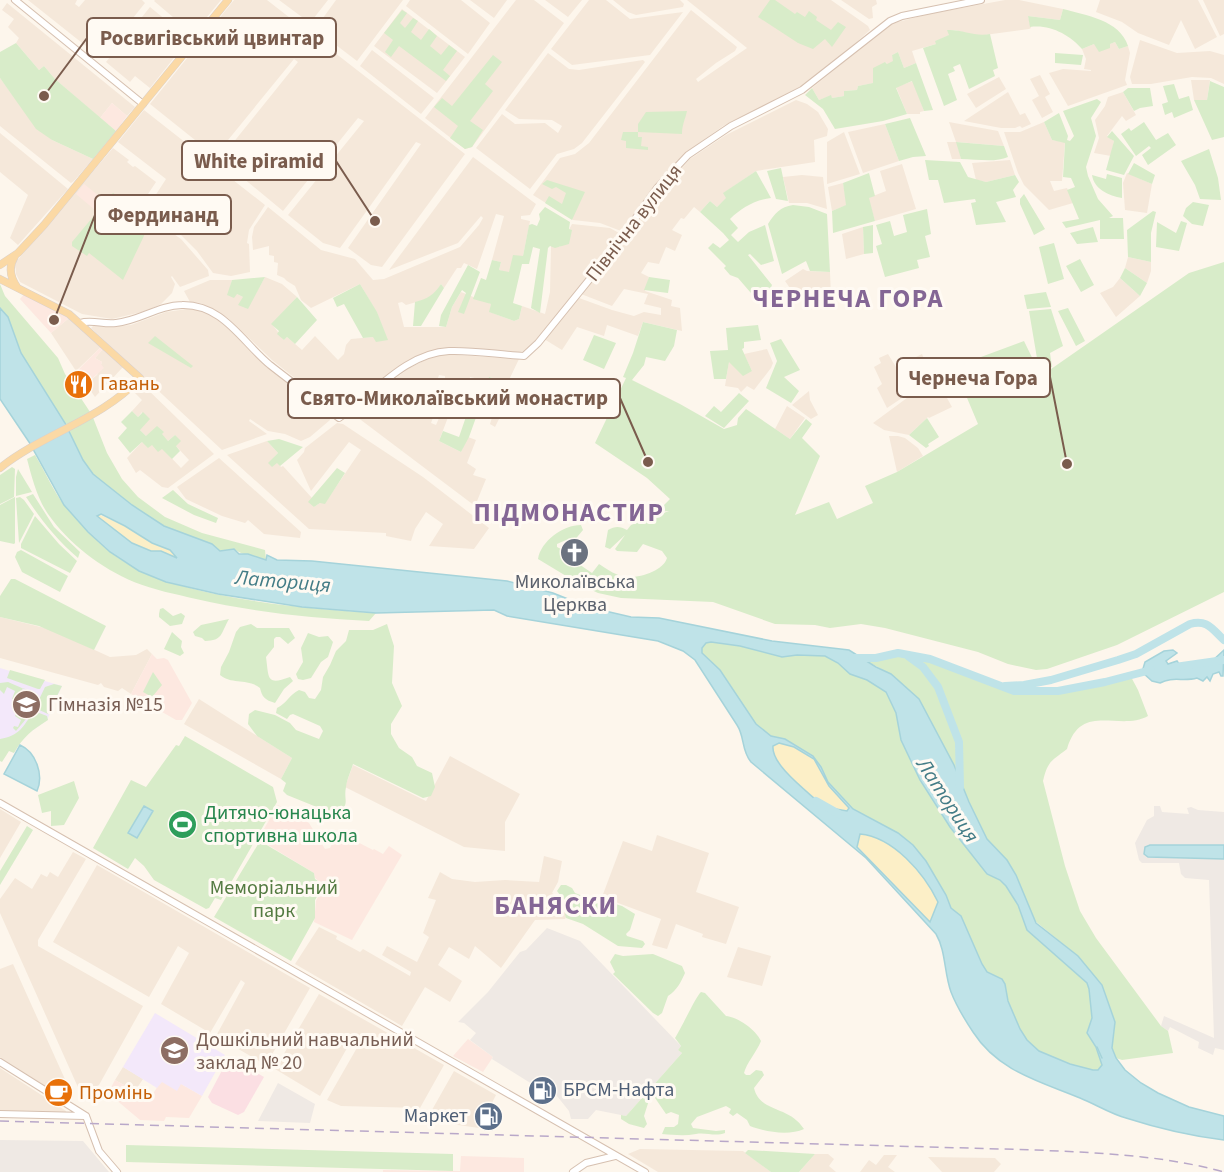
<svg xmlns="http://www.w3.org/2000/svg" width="1224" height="1172" font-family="'Source Sans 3',sans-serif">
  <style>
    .residential { fill: #f5e8da }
    .commercial { fill: #fde8e0 }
    .industrial { fill: #efe9e4 }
    .education { fill: #f3e8fa }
    .medical { fill: #fbdfe3 }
    .green { fill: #d8ecc9 }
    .sand { fill: #fcefc7 }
    .water { fill: #bfe3e8; stroke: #a5d3da; stroke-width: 1.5; fill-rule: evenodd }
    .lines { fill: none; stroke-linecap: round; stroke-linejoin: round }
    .stream { stroke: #a5d3da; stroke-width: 1.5 }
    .river { stroke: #bfe3e8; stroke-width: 8 }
    .secondary-casing { stroke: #d6c0b0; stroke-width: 8 }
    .primary-casing { stroke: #dad1cd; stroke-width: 8 }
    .secondary { stroke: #fff; stroke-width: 6 }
    .primary { stroke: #fbd9a5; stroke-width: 7 }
    .rail { stroke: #b9a8c9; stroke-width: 1.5; stroke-dasharray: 9 6; stroke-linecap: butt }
    .labels { text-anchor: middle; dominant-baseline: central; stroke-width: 6; stroke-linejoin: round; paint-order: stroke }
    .street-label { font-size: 20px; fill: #7a5c4d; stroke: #fffaf3 }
    .food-label { font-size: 20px; fill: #c56008; stroke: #fffaf3; text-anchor: start }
    .worship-label { font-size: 20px; fill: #5b616d; stroke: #fffaf3 }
    .education-label { font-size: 20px; fill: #785e54; stroke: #fffaf3; text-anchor: start }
    .leisure-label { font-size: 20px; fill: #27864d; stroke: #fffaf3; text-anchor: start }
    .park-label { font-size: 20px; fill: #537a41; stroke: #fffaf3 }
    .service-label { font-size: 20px; fill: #4e5e75; stroke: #fffaf3; text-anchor: start }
    .water-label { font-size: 21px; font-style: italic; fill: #437c86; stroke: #fffaf3 }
    .district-label { font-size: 26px; font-weight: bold; letter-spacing: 1.5px; fill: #846695; stroke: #fffaf3 }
    .leader { fill: none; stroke: #7a5c4d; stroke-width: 2 }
    .callout-dot { fill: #7a5c4d; stroke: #fffaf3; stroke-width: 2 }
    .callout { fill: #fffaf3; stroke: #7a5c4d; stroke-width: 2 }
    .callout-label { font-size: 21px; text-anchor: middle; font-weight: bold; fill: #7a5c4d }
  </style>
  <rect width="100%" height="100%" fill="#fdf6ec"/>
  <!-- residential -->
  <path class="residential" d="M28 0H77L75 4 79 7 85 0H142L145 3 101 58Z
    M155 0H221L193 34 154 1Z
    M234 0H267L465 154 382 267 371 265 348 248 421 144 416 142 340 248 323 243 288 215 364 121 358 118 283 211 220 159 298 62 294 59 215 156 150 104Z
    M279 0H328L310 23Z
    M336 0H403L357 61 315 29Z
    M410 0H461L490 23 468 54 406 6Z
    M470 0H507L494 18Z
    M516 0H534L564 23 472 147 465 149 425 118Z
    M545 0H582L568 17Z
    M589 0H606L630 19 683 12 650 55 572 65 551 49Z
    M613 0H680L684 4 683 7 636 15 628 12Z
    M687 0H831L868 26 870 30 831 65 793 92 723 126 691 149 655 185 621 231 600 223 573 220 533 195 560 158 575 154 589 143 691 10 737 47 735 51 716 63 696 79 698 82 747 48Z
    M841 0H876L877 4 872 7 873 18 869 19Z
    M1005 0H1019L1063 9 1060 20 1028 16 1031 28 1029 29 977 36 955 30H948L950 35 936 41V44L912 51 916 63 904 68 898 52 892 55 894 61 887 65 886 62 874 83 858 86 857 90 844 91V96L832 98 830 96 819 100 812 88 890 24 929 14Z
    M1100 0H1198L1217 37 1195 49 1181 20 1169 45 1138 33 1122 22 1096 12Z
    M1203 0H1224V34L1220 36Z
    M7 3 135 107 127 116 112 103 100 118 55 79 44 66 39 70 16 43 19 38 8 27 14 19 2 10Z
    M150 7 189 39 150 88 135 76 130 82 106 62Z
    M402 9 465 57 437 93 374 46Z
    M1140 40 1177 53 1210 51 1224 55V84L1211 78 1192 77 1151 84H1132L1130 77Z
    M1115 42 1119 49 1128 46 1130 53 1125 80 1127 85 1068 106 1049 73 1063 69 1091 71V70L1084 69 1086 59 1082 49 1094 44H1110Z
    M372 50 434 98 421 114 360 66Z
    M548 53 569 69 579 70 643 60 645 62 582 143 574 149 557 154 530 189 476 148 502 114 515 124 545 123 558 133 562 126 552 120 519 119 505 110Z
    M1040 75 1050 94 1045 97 1053 112 1042 118 1032 100 1039 96 1030 79Z
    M999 77 1006 89 976 108 967 94Z
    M0 78 18 102 52 140 93 159 74 181 71 183 0 126Z
    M1191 80H1210L1207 100H1194Z
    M913 81 924 111 920 112V114H907L896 87Z
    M1008 92 1020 115 1025 113 1031 124 1022 128 1020 126 1015 128H1001L964 121Z
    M1123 92 1136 115 1126 121 1122 116 1107 136 1114 141 1111 156 1094 153 1099 138 1095 120 1105 106 1108 97Z
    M796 100 807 104 818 112 828 129 827 136 814 140 815 162 756 171 724 193 727 198 717 207 710 201 700 212 694 207 684 219 681 218 672 230 682 235 675 251 666 247 659 264 648 262 641 273 649 277 645 291 672 300 671 306 680 308 682 331 643 322 638 336 607 325 604 336 577 327 562 350 544 339 579 298 612 310 634 316 644 312 661 315V308L644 304 648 294 624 289 612 306 581 294 645 209 690 159 726 135Z
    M144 110 265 205 249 230 247 243 249 244 250 272 231 276 213 273 197 251 172 226 154 214 152 219 181 239 208 270 209 276 180 287 172 276 171 277 175 284 172 293 161 304 146 311 112 319 82 314 20 282 16 274 15 263 113 148 129 160 127 162 133 167 135 166 156 182 138 209 144 213 166 179 118 142Z
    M949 122 998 131 1004 146 957 142 961 159H952L947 142H956Z
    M1044 122 1052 140 1065 142 1062 181H1050L1054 191 1067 188 1073 203 1049 210 1024 185 1018 173 1004 132H1020Z
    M885 124 899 161 863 173 848 132Z
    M844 132 860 174 827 184V142Z
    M0 133 68 189 18 245 10 238 28 195 0 172Z
    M473 157 536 204 530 215 521 216V219L530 221 523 256 509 273 499 270 501 262 492 260 504 216 496 214 477 269 464 263 461 268H457L444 288 441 284 437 291 427 299 406 305 402 302 398 303 404 327H446L452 307 461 292 491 304 490 312 514 321 519 319 522 306 545 314 550 292 551 246 560 247 572 224 610 228 619 233 593 270 528 350 520 352H507L455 347 429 351 418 356 387 376 352 406 343 413H339L272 360 228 318 201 303 190 302 184 291 210 280H232L228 295 237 294 243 297 247 309 265 277 282 284 297 297 272 324 284 340 287 337 302 350 315 336 338 360 344 354 346 345 351 339 373 337 387 339 377 313 360 284 311 308 301 300 295 286 287 281 284 278 277 275 278 263 274 262V256L269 255V246L253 250 252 237 254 227 268 207 321 250 355 259 373 280 384 279 460 247 479 225 483 218 481 216 458 243 389 270Z
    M1010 160 1015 175 986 182 976 180 972 163Z
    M902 164 916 209 875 221 868 198 886 191 880 171Z
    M1127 173 1152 184 1147 213 1125 210 1123 183Z
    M802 175 823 177 827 209 807 203H789L783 177Z
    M843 183 847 205 832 211 828 187Z
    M863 227 864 254 846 259 842 234Z
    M1128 257 1151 262V271L1147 283 1125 268Z
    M803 269 807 271 830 272 831 296 794 294 785 281Z
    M1120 278 1140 296 1116 317 1100 293 1113 287Z
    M187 309H198L221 320 258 359 329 414 330 420 310 437 301 441 285 434 268 431 250 419 249 421 267 434 222 450 91 328 94 325 108 327 131 325 166 312Z
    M69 318 101 347 76 371 51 333Z
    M103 349 123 367 95 397 86 384 97 375 102 362 95 358Z
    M767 349 773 363 771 368 754 390 747 386 741 392 738 388 725 386 729 361 752 371 744 354Z
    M442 354 519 359 508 382 501 415 495 427 490 424 503 382 490 377 488 381 470 377 468 386 445 380V376L439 375 436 384 421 381V406L425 394 432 396 426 412 434 415 431 423 436 425 443 409 450 412 439 441 461 452 468 437 476 440 467 463 476 469 473 475 486 479 475 506 353 414 372 396 408 369 425 360Z
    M888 354 896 367 922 354 932 378 887 408 877 388 882 384 874 367 881 363 879 358Z
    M937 380 952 407 929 418 928 417 909 435 884 430 873 423 915 392Z
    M142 384 214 454 168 488 162 487 140 470 136 473 127 458 142 442 162 448 181 468 189 460 176 446 175 435 168 441 161 434 163 432 147 437 140 430 142 412 138 417 132 411 142 400 133 391Z
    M809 391 810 400 818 415 811 419 792 405Z
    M787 406 805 418 790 439 775 429Z
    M337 423 343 424 423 477 489 528 474 549 429 546 443 524 426 512 415 529 411 541 386 536V533L309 529 227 455 267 441 278 453 269 463 277 462 281 467 283 466 312 498 314 507 320 503H325L361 450 349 442 311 491 297 460 304 452 305 448Z
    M889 436H898L905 438 918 448 923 456 897 472Z
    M219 458 301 532 300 538 264 534 248 520 245 523 222 516 186 499 177 487Z
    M0 617 49 629 110 657 136 655 147 649 152 654 131 694 122 688 118 691 104 687 101 683 98 685 0 658Z
    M199 699 292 758 281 779 184 724Z
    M450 756 520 794 505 822V851L464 847 345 787 353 765 426 801Z
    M0 809 21 822 0 858Z
    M657 835 709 853 696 892 739 907 726 944 702 937 703 934 676 924 667 949 652 945 661 919 602 897 623 841 652 851Z
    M73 852 86 859 38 940V946L143 1006 99 1085 81 1094 0 913V899L15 878 32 889 41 874 47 877 50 872 58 877Z
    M544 856 562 861 558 882 552 893 572 906 565 919 535 920 501 968 475 946 469 959 449 947 438 965 462 981 450 1002 425 987 402 1026 295 964 319 927 337 936 336 939 360 952 363 949 410 976 411 972 382 955 387 946 417 962 429 937 423 933 436 900 428 898 440 872 452 879 475 882 505 880 539 882Z
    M97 865 310 988 266 1065 216 1036 245 983 241 980 210 1033 161 1004 189 953 178 946 149 997 53 942Z
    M738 947 771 956 762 986 727 977Z
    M13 964 73 1097 69 1101 0 1057V969Z
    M319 994 444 1065 420 1108 341 1106 327 1100 358 1046 351 1041 320 1096 275 1069Z
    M123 1067 143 1079 135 1091 115 1080Z
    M0 1068 66 1111V1114L0 1111Z
    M454 1071 496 1095 479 1128 444 1123 428 1117Z
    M640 1149 743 1151 771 1172H658L628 1154Z
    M815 1154H828L834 1159 829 1166 836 1172H799Z
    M884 1155H897L888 1167 895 1172H860L869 1160 876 1165Z
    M928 1157 995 1158 1001 1164 994 1172H942Z"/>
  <!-- commercial -->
  <path class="commercial" d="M112 103 127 116 116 131 100 118Z
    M84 184 104 200 95 210 76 194Z
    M24 294 69 318 51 333 20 299Z
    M101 347 103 349 95 358 102 362 101 364 104 368 85 385 76 372Z
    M152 654 157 659 164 658 168 660 192 703 182 720H176L131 694Z
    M278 805 309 823 325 849 330 848 338 832 373 850 374 849 383 854 389 846 402 855 352 940 314 922 316 901 324 885 315 878 314 873 258 839Z
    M468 1039 493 1057 483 1072 453 1056Z
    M115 1080 149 1099 161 1082 181 1084 202 1096 189 1118 166 1117 164 1121 140 1120 108 1093Z
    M461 1156 524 1158V1172H383V1170L460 1171Z"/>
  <!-- industrial -->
  <path class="industrial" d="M1154 806H1160L1162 812 1189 814 1187 808 1191 807 1198 810 1224 812V1050L1215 1048 1213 1055 1198 1048 1199 1042 1170 1027 1168 1031 1161 1026 1164 1016 1214 1038 1209 880 1185 878 1181 874 1179 863H1142L1139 860 1135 843 1147 820 1154 816Z
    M547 928 580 941 681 1046 678 1050 682 1053 626 1116 596 1110 588 1119H571L569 1111 557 1096 534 1081 532 1084 492 1059 493 1057 470 1040 476 1033 464 1023 458 1022 488 992 520 952 526 950Z
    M278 1083 315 1104 310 1123 258 1121Z
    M0 1140 83 1141 109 1172H0Z"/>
  <!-- education -->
  <path class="education" d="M0 668 62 686 47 720 22 738 14 753 0 744Z
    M155 1013 225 1055 202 1096 181 1084 177 1091 162 1082 157 1088 123 1067Z"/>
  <!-- medical -->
  <path class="medical" d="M229 1057 264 1077 244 1112 238 1115 212 1103 208 1097Z"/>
  <!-- green -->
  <path class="green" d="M770 0H775L795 14 797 12 805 17 809 11 817 17 816 20 831 30 838 22 846 27 832 47 825 39 813 49 798 43 758 17Z
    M1063 9C1085 15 1120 20 1128 46L1119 49 1115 42 1110 44V48L1099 52 1094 44 1082 49C1070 35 1050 24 1030 27L1028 16 1060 20Z
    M402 10 407 13 400 23 405 28 413 18 418 21 411 32 421 40 429 29 437 36 430 46 441 55 449 45 457 51 443 70 450 76 446 81 399 46 391 57 385 52 393 40 384 33Z
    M947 30C963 29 974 37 990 34L998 68 993 70 995 76 969 89 960 64 953 67 955 71 948 74 957 100 944 106 923 48 936 44 935 41 949 35Z
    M16 43 39 70 44 66 55 79 116 131 93 159 52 140 36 129 0 78V52Z
    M898 52 904 68 916 63 933 110 924 111 912 81 896 88 907 114 883 121 835 129 823 109 805 95 812 88 819 100 831 95 832 98 844 96V91L857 90 858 86 873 83V68L885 62 887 64 893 61 892 55Z
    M1055 53 1083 55 1081 65 1055 63Z
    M493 55 502 62 485 84 493 91 470 121 483 130 472 147 465 149 450 138 458 126 434 107 442 98 452 106Z
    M1210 81 1224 87V137L1212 140 1194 100H1207Z
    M1174 84 1179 99 1189 96 1193 110 1174 118 1172 112 1165 115 1162 104 1168 102 1163 86Z
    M1128 88H1150L1153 106 1140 108 1134 111 1123 92Z
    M1097 99 1101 102 1091 118 1096 136 1086 167 1088 176 1098 199 1113 216 1109 218H1123L1124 239H1100V220L1066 228 1062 222 1079 219 1067 190 1075 187 1071 178 1063 177 1065 143 1052 140 1044 122 1059 113 1068 136 1067 140 1070 141 1074 136 1063 111Z
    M687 111C685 120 682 125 682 134L638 132V137H642L641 146 648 147V150L626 148V141L621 140 623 132H638V124L646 112Z
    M910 118 926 156 913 157 899 161 885 124Z
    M1144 122 1156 140 1168 133 1176 145 1148 165 1142 155 1151 148 1149 146 1136 156 1121 134 1129 128 1131 131Z
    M1112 131 1134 156 1124 175 1106 170 1114 141 1107 137Z
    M956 142 1004 146 1008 157C995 163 976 159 961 159Z
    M1209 149 1218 178 1221 200 1200 199 1195 185 1181 161Z
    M925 160 960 162 968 177 986 182 1015 175 1019 182 1013 190 1016 197 996 202 1006 222 976 225 971 203 976 202 975 199 944 203 938 180H929Z
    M1134 163 1155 175 1152 184 1128 174Z
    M781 168 788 201 776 199 767 171Z
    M756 171 771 198C755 200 741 208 730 219L738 228 731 235 738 242 749 232 765 225 774 261 761 265 750 254 748 255 772 285 763 307 738 278 730 275 724 268 726 266 708 248 713 243 720 248 729 240 723 233 700 212 710 201 717 207 726 198 723 193Z
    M869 173 875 196 869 198 875 221 833 233 832 211 846 205 843 183Z
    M1107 174 1122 178V198C1109 196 1094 189 1092 175L1106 179Z
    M547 180 585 192 572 220 545 203 549 196 562 204 566 193 556 187 552 189 542 184Z
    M113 193 152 219 123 280 89 253 87 256 72 246V242Z
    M1024 194 1045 229 1034 235 1020 204V199Z
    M1193 202 1209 205 1203 226 1192 224 1183 216 1186 208Z
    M793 205 809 207 827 214 830 272 810 271 806 261 782 274 768 224C775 213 780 207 793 205Z
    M545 207 570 222 569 229 572 230 569 244 555 248 550 246 548 248 540 313 531 308 540 249 533 247 529 264H522L513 303 522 306 519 319 514 321 489 312 491 304 473 299 481 278 486 280 492 260 501 262 499 270 509 272 513 255 523 256 529 225 532 224 537 226 540 219 539 214Z
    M927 209 931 234 925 236 930 257 917 260 919 268 885 277 876 246 882 244 876 225 890 221 894 236 907 232 903 215Z
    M1153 211 1156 212 1151 233V262L1128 257 1127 230Z
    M1181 221 1187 223 1179 251 1156 247 1157 222 1176 233Z
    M873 225V253L864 254 863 227Z
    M1093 227 1098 242 1077 244 1070 233Z
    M1054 243 1064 279 1048 284 1039 247Z
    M1080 259 1094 285 1081 292 1066 266Z
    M1224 262V592L1117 645 1047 669 1036 670 1008 664 978 652 885 628 861 624 830 628 815 625 775 624 713 602 621 598 598 593 581 585 538 559C541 541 563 525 581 525L583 530 573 542 568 544 566 540 557 544V547L569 553 567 556 592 573 599 564C605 568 614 574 621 576 635 580 663 572 667 558L662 551 643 544 637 552 617 551 615 549 625 535 610 549 605 547 608 530C615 526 620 526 627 530L631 525 669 511 657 512 670 499 647 478 595 443 626 378 623 377 633 353 643 322 677 330 674 346 665 361 646 357 644 365 632 380 680 404 724 429 737 425 738 418 746 409 790 439 806 419 812 424 802 438 820 456 795 515 829 502 837 519 873 503 865 486 897 472 978 424 954 367 1024 341 1041 376 1189 273Z
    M468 265 480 272 464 314 458 312 466 293 462 290 452 307 446 327 439 326 441 315Z
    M1125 268 1147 283 1140 296 1120 278Z
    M265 277 248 309 238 305 243 297 237 294 234 298 227 295 232 280Z
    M649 277 670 280 668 293 644 290Z
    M0 284 5 296 58 358 65 374 92 415 107 453 122 479 138 497 165 517 202 533 265 550 266 560C257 558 240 554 234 549L220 551 212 544 164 526 132 505 93 474 83 460 65 423 21 353 8 317 0 308Z
    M360 284 377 312 388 340 376 342 373 337 363 338 344 304 337 307 333 298Z
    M441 284 444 288 421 326H413L415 302C427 299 434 295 441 284Z
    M1046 292 1051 307 1027 309 1024 295Z
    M297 297 317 320 295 344 287 337 284 340 277 334 279 331 271 324Z
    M1068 308 1085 341 1076 346 1058 311Z
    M1051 309 1063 346 1050 353 1052 367 1039 370 1029 311Z
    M758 325 761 340 744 342V348L742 349 752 371 743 376 729 362 726 379H714L710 351 728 350 726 328Z
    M594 335 616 343 604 369 583 360Z
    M155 336 193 366 191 368 148 343Z
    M781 339 800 370 784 377 799 391 791 403 766 388 777 361 770 343Z
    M489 377 496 379 484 414 478 412 469 437 461 452 439 441 443 431 459 437 479 379 488 381Z
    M739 393 749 401 724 428 705 416 714 406 721 412Z
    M132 411 138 417 143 412 150 419 140 430 146 436 157 426 164 432 162 434 168 441 175 435 181 441 176 446 180 451 172 459 162 449 158 452 152 445 148 448 142 442 130 453 118 438 127 428 121 422Z
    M927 418 939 437 928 444 929 446 926 448 909 435Z
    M279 439 303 447 280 466 277 463 272 467 268 463 278 453 267 441Z
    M35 455C45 471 53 491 65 506 77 521 96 541 110 552 169 599 302 608 376 613L369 621C311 618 253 612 196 599 175 594 154 590 134 582 101 568 69 544 48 514 37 498 32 478 27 459Z
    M12 467 15 469 14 497 0 504V475Z
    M337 468 345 473 325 504 320 503 314 507 308 502Z
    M18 469 32 492 16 496V477Z
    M173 490 188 504 218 518 216 523 194 515 162 498Z
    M33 494 54 527 80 552 78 558C57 540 41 520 26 497Z
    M15 497V543L14 544 0 541V505Z
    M20 497 24 500 34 514 19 543 16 498Z
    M35 516 59 544 77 561 70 573 21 548V544Z
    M21 550 68 576 60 592 22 572 15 557 17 552Z
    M11 579H15L106 626 94 650 39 626 0 617V596Z
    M163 608 173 616 181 613 185 616 182 624 170 626 159 617V614L160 609Z
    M229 619C220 635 223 640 205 641L202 638 195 636 193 632 201 625Z
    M251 624 257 628H289L295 638 288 644 280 637H276L274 639V647L266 657C269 678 266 686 290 677L293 681 284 689 275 703C265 700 262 697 260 688 248 678 232 685 220 675L221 667 229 652 236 632 240 627Z
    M387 624 394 646 392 683 402 706 391 724V734L399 748 412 757 417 766 432 773 435 787 431 796 423 798 353 764C351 771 347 779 346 787 343 801 352 806 334 814L287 795 283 791 286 783 281 779 292 758 257 736 248 724 249 714 255 710 275 715 290 723 296 730 319 739 323 731 320 726 293 714 290 715 287 719 276 713 277 708C287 703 289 695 299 690L305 692 309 698 315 699 321 690 323 677 330 665 336 651 346 641 349 630H373Z
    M172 632 182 641 181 647 184 653 180 656 164 649Z
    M308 633 319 637 328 636 333 642 328 657 321 662 311 678 303 680 298 679 296 674 303 662 301 648Z
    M711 642 740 646 782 657 797 655 825 656 838 663 850 674 867 680 886 692 896 713 901 740 920 780 950 827 987 874 1000 880 1006 886 1018 905 1027 930 1087 983 1089 989 1092 1018 1087 1033 1096 1047 1103 1065 1098 1070H1093L1070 1064 1039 1051 1027 1040 1020 1029 1008 1001 1005 984 1002 979 987 972 982 964 961 916 951 908 942 889 917 851 898 833 853 809 828 782 821 767 813 756 785 739 771 736 756 724 720 670 702 653V648L705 643Z
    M902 654 911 658 930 659 1014 691H1058L1130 675 1138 690 1148 716C1119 732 1081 701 1067 749 1052 761 1048 760 1043 781L1065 866 1080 911 1096 938 1161 1026 1168 1031 1173 1053 1122 1060 1116 1058 1112 1048 1115 1022 1102 985 1078 956 1035 921 1016 875 1007 860 987 839 969 802 954 765 919 699 891 674 859 657 876 658Z
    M10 670 45 680 40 689H38L7 678Z
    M153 672 162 685 152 697 143 692Z
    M8 682 38 695 26 719 16 731 13 728 14 726 18 727 21 720 15 716 19 707 27 711 31 703 25 699 31 692 23 688 20 694 24 699 22 704 12 699 15 691 7 687 4 694 0 690V683Z
    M54 684 62 686 48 714 35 708 45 687Z
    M34 711 47 716 48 720C32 730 23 737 14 753L9 751 2 762 0 761V739C20 736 24 725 34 711Z
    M185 736 273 787 277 802 221 900 215 898 209 908 206 909 154 880 144 866 135 858 128 869 93 848 131 780 146 787 176 745 179 746Z
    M74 781 79 798 64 825 51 826V811L42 813 38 795Z
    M27 826 33 830 0 885V871Z
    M260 841 314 873 315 879 324 885 315 900V918L291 961 214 917Z
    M561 885H566L572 888 575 893 601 903 609 902 622 906 635 914 630 930 626 934 627 936 643 941 645 944 642 948 618 946 583 924 566 918 565 914 569 907 557 891Z
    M615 954 623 956 653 954 682 966 685 973C681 982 677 990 668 996L662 1013 658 1016 653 1013 613 974 615 972 610 962Z
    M701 992 705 993 726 1016C738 1017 756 1030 761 1041 757 1051 746 1064 744 1073L746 1075H750L756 1070 762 1071 764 1075 754 1088C760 1113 789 1105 804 1129 789 1136 765 1132 750 1126L747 1120 737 1113 733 1116 729 1113 731 1109 726 1106 697 1117 691 1124 693 1128 716 1131 725 1130V1133C715 1137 706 1132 696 1134 685 1136 674 1135 662 1134L665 1127H674L678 1124 679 1115 671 1112 666 1114 653 1095 650 1097 644 1116 647 1124 644 1128 629 1124 621 1119V1115L626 1116 682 1053 678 1050 681 1046 675 1038C681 1029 696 996 701 992Z
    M126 1145 453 1154V1171L126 1162Z
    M748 1150 815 1154 799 1172H771L745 1153Z"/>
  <!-- sand -->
  <path class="sand" d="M98 514 125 526 152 543 170 550 177 559 161 551H151L132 543 112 530 97 516Z
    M779 743 794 747 814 759 829 786 850 808 847 811 836 809 828 811C814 795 771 768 773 746Z
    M860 833C894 838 924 872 938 902L930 922 857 846Z"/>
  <!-- water -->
  <path class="water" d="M0 308 8 317 21 353 65 423 83 460 93 474 132 505 164 526 212 544 220 551 234 549 239 554H248L266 560 267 555 277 560 312 561 507 581 553 593 588 607 631 617 659 618 772 641 849 650 876 667 891 674 919 699 954 765 969 802 987 839 1007 860 1016 875 1036 923 1078 956 1102 985 1115 1022 1112 1048 1116 1058 1125 1070 1141 1083 1158 1093 1189 1107 1224 1116V1140C1191 1136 1157 1128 1126 1118 1111 1114 1095 1104 1080 1098 1039 1081 998 1071 973 1032 965 1020 956 1005 951 992 944 973 946 951 936 934L866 858 751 762C741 750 745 737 737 725L695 660 683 651 658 641 507 616 494 610 376 613 302 607 218 594 166 582 139 571 110 552 88 532 64 505 29 442 0 399ZM101 514 125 526 152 543 170 550 177 558 161 551H151L132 543 97 516ZM711 642 740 646 782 657 797 655 825 656 838 663 850 674 867 680 886 692 896 713 901 740 920 780 950 827 987 874 1000 880 1006 886 1018 905 1027 930 1087 983 1089 989 1092 1018 1087 1033 1096 1047 1102 1065 1098 1070H1093L1070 1064 1039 1051 1027 1040 1020 1029 1008 1001 1005 984 1002 979 987 972 982 964 961 916 951 908 946 895 926 861 913 845 898 833 853 809 828 782 821 767 813 756 785 739 771 736 756 724 720 670 702 653V648L706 643ZM779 743 794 747 814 759 829 786 849 808 847 811 836 809 828 811C814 796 771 767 773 746ZM860 834C893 837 924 873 938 902L930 922 857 847Z
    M1173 650 1177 653 1166 661 1168 664 1177 661 1181 667 1211 662 1224 650 1223 676H1221L1219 672 1213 674 1210 681 1207 677 1203 681 1197 678C1184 682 1172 676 1160 683L1152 681 1142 672 1145 662 1164 651Z
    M20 745C36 752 44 775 37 791L4 774Z
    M144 806 153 811 137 838 128 833Z
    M1150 845H1224V859L1148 857 1144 854 1145 847Z"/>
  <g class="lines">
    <!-- stream -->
    <path class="stream" d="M1097 1047 1102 1058"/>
    <!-- river -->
    <path class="river" d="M908 656 923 667 938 687 959 742 960 787
      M852 658H876L898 653 930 659 1014 691H1058L1105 682 1151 670
      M1175 667 1224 660
      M1005 686 1024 685 1051 680 1118 660 1136 654 1190 624C1207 619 1212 629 1224 640
      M816 801 839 814"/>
    <defs>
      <path id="secondary" d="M15 0 143 104
        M80 323C92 319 104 325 116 323 139 321 159 305 182 305 223 304 242 342 270 365 293 383 316 400 339 418 373 395 405 353 449 351 474 350 500 355 524 356L538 343 610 254 657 188 688 155 731 126 802 90 890 21 902 16 981 0
        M0 803 645 1172
        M0 1062 86 1116
        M0 1114 85 1116
        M86 1116 99 1151 117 1172
        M573 1172 586 1163 615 1156"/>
      <path id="primary" d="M15 256C8 267 10 277 17 287
        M0 265 18 253 44 225 228 0
        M0 279 69 314 140 378C101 420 44 433 0 468"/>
    </defs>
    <!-- secondary casing -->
    <use href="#secondary" class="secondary-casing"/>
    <!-- primary casing -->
    <use href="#primary" class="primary-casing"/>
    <!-- secondary -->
    <use href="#secondary" class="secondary"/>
    <!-- primary -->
    <use href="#primary" class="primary"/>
    <!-- rail -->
    <path class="rail" d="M0 1121 1036 1150C1100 1153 1162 1155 1224 1172"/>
  </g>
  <!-- icons -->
  <defs>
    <symbol id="restaurant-disc" viewBox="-11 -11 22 22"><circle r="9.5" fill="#e8710a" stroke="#fffaf3"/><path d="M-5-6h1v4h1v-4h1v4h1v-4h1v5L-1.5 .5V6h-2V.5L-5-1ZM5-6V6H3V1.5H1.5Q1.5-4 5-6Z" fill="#fff"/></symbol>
    <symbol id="church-disc" viewBox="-11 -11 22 22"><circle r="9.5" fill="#6b7280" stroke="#fffaf3"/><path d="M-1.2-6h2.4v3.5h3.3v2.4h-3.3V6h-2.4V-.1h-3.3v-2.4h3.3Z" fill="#fff"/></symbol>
    <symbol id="school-disc" viewBox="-11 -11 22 22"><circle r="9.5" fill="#8d6e63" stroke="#fffaf3"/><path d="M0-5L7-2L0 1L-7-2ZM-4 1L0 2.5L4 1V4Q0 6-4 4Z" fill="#fff"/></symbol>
    <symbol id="stadium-disc" viewBox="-11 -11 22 22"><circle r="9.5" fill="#2e9e5b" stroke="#fffaf3"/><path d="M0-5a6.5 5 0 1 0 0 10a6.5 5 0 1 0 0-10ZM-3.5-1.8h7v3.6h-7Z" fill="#fff"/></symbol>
    <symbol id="fuel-disc" viewBox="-11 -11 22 22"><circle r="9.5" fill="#5c6f8a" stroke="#fffaf3"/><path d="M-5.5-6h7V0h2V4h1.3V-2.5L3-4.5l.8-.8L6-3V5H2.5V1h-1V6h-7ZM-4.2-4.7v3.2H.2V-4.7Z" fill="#fff"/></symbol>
    <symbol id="cafe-disc" viewBox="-11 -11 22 22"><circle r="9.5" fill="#e8710a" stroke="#fffaf3"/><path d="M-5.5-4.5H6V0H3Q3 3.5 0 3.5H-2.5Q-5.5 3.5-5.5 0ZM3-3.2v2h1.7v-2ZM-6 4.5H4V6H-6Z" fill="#fff"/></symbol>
  </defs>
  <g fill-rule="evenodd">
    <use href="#restaurant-disc" x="62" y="368" width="33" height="33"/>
    <use href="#church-disc" x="558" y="536" width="33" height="33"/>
    <use href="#school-disc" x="10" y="688" width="33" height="33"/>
    <use href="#stadium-disc" x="166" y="808" width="33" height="33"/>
    <use href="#school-disc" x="158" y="1034" width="33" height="33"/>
    <use href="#fuel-disc" x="526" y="1074" width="33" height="33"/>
    <use href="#cafe-disc" x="42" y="1076" width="33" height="33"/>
    <use href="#fuel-disc" x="472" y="1100" width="33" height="33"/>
  </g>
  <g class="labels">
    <!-- street labels -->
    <g class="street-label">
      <text transform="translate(634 223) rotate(-52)">Північна вулиця</text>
    </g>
    <!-- food labels -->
    <g class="food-label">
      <text x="100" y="384">Гавань</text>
      <text x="79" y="1093">Промінь</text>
    </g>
    <!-- worship labels -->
    <g class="worship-label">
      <text x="575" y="582">Миколаївська<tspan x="575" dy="23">Церква</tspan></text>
    </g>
    <!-- education labels -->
    <g class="education-label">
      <text x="48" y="705">Гімназія №15</text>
      <text x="196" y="1040">Дошкільний навчальний<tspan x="196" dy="23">заклад № 20</tspan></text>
    </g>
    <!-- leisure labels -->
    <g class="leisure-label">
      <text x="204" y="813">Дитячо-юнацька<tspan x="204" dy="23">спортивна школа</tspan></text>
    </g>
    <!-- park labels -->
    <g class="park-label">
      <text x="274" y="888">Меморіальний<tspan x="274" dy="23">парк</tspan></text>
    </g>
    <!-- service labels -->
    <g class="service-label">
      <text x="563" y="1090">БРСМ-Нафта</text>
      <text x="468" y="1116" text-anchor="end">Маркет</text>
    </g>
    <!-- water labels -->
    <g class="water-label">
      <text transform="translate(283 581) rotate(5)">Латориця</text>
      <text transform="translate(948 800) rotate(57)">Латориця</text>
    </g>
    <!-- district labels -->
    <g class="district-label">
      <text x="848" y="298">ЧЕРНЕЧА ГОРА</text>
      <text x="569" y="512">ПІДМОНАСТИР</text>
      <text x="556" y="905">БАНЯСКИ</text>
    </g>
  </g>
  <!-- callouts -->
  <path class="leader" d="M44 96L87 38M375 221L336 161M54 320L95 215M1067 464L1050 377M648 462L620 398"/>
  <g class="callout-dot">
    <circle cx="44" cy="96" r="6"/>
    <circle cx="375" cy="221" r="6"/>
    <circle cx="54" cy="320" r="6"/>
    <circle cx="1067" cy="464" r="6"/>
    <circle cx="648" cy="462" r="6"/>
  </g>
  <g class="callout">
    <rect x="87" y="18" width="249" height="39" rx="6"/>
    <rect x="182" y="141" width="154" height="39" rx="6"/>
    <rect x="95" y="195" width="136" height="39" rx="6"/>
    <rect x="897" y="358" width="153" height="39" rx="6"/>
    <rect x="288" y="379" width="332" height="39" rx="6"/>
  </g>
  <g class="callout-label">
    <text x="212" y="45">Росвигівський цвинтар</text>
    <text x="259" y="168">White piramid</text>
    <text x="163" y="222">Фердинанд</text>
    <text x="973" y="385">Чернеча Гора</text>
    <text x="454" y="405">Свято-Миколаївський монастир</text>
  </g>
</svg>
